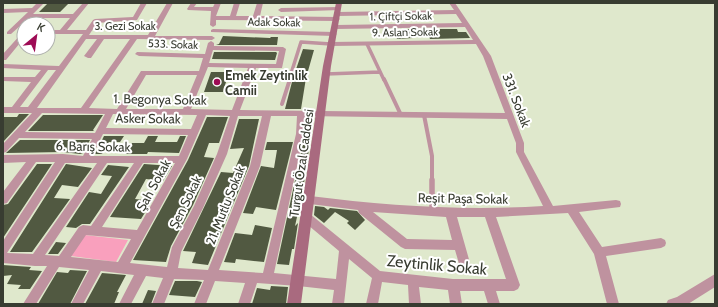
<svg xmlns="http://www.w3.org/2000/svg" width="718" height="307" font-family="Cabin,sans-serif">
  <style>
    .green { fill: #f9a0bd }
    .building { fill: #515941 }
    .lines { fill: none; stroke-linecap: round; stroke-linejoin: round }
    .lane-far2 { stroke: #bf929f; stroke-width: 3.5 }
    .lane-far1 { stroke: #bf929f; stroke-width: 4 }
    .lane { stroke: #bf929f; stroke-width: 5.5 }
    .street { fill: #bf929f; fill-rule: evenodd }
    .secondary { fill: #a96a7f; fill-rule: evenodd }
    .poi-dot { fill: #9e0b55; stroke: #fff; stroke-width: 1.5 }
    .labels { text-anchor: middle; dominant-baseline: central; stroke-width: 4; stroke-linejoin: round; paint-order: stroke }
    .far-street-label { font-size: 11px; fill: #383c31; stroke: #fff }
    .poi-label { font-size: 13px; font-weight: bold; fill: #383c31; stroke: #fff; text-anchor: start }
    .street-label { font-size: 13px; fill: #383c31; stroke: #fff }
    .near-street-label { font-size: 16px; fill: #383c31; stroke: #fff }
  </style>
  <rect width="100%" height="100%" fill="#dfe8cc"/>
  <!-- green -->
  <path class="green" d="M85 235 128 240 116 262 71 256Z"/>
  <!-- building -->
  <path class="building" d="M48 3H69L60 12H39Z
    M409 29 413 38 397 39 394 30Z
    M426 29H457L458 32H466L470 38 430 39Z
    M223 36 270 38 271 37H278L277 45H216L219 44Z
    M303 49 314 50 306 78 301 109H285L293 78Z
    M214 52H276L277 53 275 60 212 59Z
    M211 72H229L223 92H204Z
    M19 114H29L3 142V117H17Z
    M43 115H103L93 130 94 131H28Z
    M207 117H228L219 143H209L204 157 214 158 193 205 171 246 166 262 133 260 188 160Z
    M239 119H259L249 166 208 265 192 263 196 252 183 251 221 172 233 173 244 148 230 149Z
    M306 121H313L303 190 295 226 298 223 294 249H292L289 265 277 264 305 134Z
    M104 136H124L120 142H109L102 154H95Z
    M148 136H158L155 142H177L180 136H186L179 153 148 152 147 154H126L132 143H144Z
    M20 140H90L83 153 80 154 63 152 6 153Z
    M267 142H293L276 210 256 207 253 214 243 213 261 166 274 168 277 150H265Z
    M37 164H52L3 238V205L8 204Z
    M66 164 92 168 78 187 62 185 54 198 70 199 32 252H10Z
    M144 164 172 166 163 181 146 179 135 199 152 201 141 219 110 217Z
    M108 165 129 167 90 224H82L76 228 66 227 89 192 101 194 112 176 101 175Z
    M315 206 324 207 328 210 330 208 357 211 365 220 355 230 347 223 349 221 335 212 324 223 314 215Z
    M255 225 272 228 264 262 236 259 235 263 224 262 235 233 252 235Z
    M56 242 66 243 58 254H48Z
    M3 265 31 267 29 270 42 271 30 289H18L21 285 7 284 12 275 3 276Z
    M70 270 87 271 70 304H38L57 272 68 273Z
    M102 273 126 275 117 292H119L114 304H85Z
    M175 281H197L202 282 195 297 169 295Z
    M271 286 288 287 286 304H252L257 288 270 290Z
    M148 290 156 291 151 304H142Z"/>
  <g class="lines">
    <!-- lane-far2 -->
    <path class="lane-far2" d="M367 44 384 80
      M326 74 380 72
      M289 80 301 42 331 44"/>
    <!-- lane-far1 -->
    <path class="lane-far1" d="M384 79 401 115
      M282 104 290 79
      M424 115 432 156V181"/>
    <!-- lane -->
    <path class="lane" d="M432 180V212"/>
    <!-- street -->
    <path class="street" d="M37 3H44L33 14H73L83 3H89L67 30H86L93 20 95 19 133 17 141 3H147L137 20 97 23 89 35H148L167 3H173L155 36H212L215 38 212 40 137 39 89 108 117 109 141 71H199L203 58 139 56 135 54 137 52 205 54 208 43 211 41 214 43V46L283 47 286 49 282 68H256L240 110 505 113 483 56 476 44 331 46 328 44 331 42 473 40 465 27 336 29 333 27 336 25 462 23 456 14 338 16 335 14 338 12 454 10 449 3H455L491 56 524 143V152L553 206 616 200 620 201 621 204 620 207 579 212 602 247 661 238 665 240 666 243 665 246 661 248 606 256 619 304H607L594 254 568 213 496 217 520 285 518 289 514 291H496L500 304H488L484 291H460L462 304H450L448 290 419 287 421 304H409L408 285 382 282 378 304H366L372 278 349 259 344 304H332L334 290 298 286 257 283 250 304H238L245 283 215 281 206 304H194L204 280 174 279 164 304H152L163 278 146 276 131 304H119L134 275 101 271 83 304H71L89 270 59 267 36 304H23L47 266H35L3 263V241L55 162H36L7 203 3 204V192L26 162 3 163V155L63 154 83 156 92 139 19 138 6 152 3 153V144L32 113H3V107H12L31 82 3 81V77H35L41 70 3 68V64L59 66 83 34H48V30H60L70 18H29L11 34H7V32L28 12 3 13V9L32 8ZM86 39H97L84 56 88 58H91L104 39H130L81 108H37ZM213 50 279 51 276 64 209 63ZM208 67 248 68 232 110 191 109ZM48 70H56L28 107H20ZM146 75H197L183 109H126ZM42 113 105 114 95 133 25 132ZM113 114 197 115 191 129 106 128ZM206 115 230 116 217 154 194 206 172 247 167 267 130 263 187 159ZM238 116H262L250 166 208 270 178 268 181 252 203 208 227 154ZM271 116H297L296 134 263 273 219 270 260 166ZM305 116 507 119 516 143V152L543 206C465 211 388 206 310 196L306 197 305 200 306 203 310 204 358 210 359 213 401 247 405 249 455 250 460 267 464 268 468 267 470 263 457 217H485L506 279H453L380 271 310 214 306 213 302 214 301 217 302 220 339 251 336 279 274 273 304 134ZM103 134 188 135 179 156H92ZM65 163H97L33 254 7 253ZM107 163H134L91 226 83 225 79 227 59 256 45 255ZM143 163H175L137 230 102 227ZM373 212 446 217 452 240 407 239ZM86 235 131 239 118 262 71 257Z
      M191 3H197L194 7H213L215 3H221L216 16H230L234 3H240L236 16H253L257 3H263L260 16 337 17 340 19 337 21 216 20V25L213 27 210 25 211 11 188 10 187 9Z
      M338 7 340 8V10L281 12 278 10 281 8Z
      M213 29 334 32 337 34 334 36 211 32V30Z
      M24 32V38L6 60H3V54L22 33Z
      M715 274V287L688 304H666L668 300 677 297Z"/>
    <!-- secondary -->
    <path class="secondary" d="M336 3H342L331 66 301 304H287L323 66Z"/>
  </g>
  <!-- markers -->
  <circle class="poi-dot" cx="217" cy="82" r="4"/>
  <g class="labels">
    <!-- far-street labels -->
    <g class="far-street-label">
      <text transform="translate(401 16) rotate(-1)">1. Çiftçi Sokak</text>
      <text transform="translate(274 22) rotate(1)">Adak Sokak</text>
      <text x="125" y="26">3. Gezi Sokak</text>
      <text transform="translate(405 32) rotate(-1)">9. Aslan Sokak</text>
      <text transform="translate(173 44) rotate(2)">533. Sokak</text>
    </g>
    <!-- poi labels -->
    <g class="poi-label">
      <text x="225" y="75">Emek Zeytinlik<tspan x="225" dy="15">Camii</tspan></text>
    </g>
    <!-- street labels -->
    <g class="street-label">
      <text transform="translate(160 99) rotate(1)">1. Begonya Sokak</text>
      <text transform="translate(517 100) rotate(69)">331. Sokak</text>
      <text transform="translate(148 118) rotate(1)">Asker Sokak</text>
      <text transform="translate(93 146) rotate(1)">6. Barış Sokak</text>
      <text transform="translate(301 163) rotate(-82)">Turgut Özal Caddesi</text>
      <text transform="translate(153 185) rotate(-61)">Şah Sokak</text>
      <text transform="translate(463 198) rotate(1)">Reşit Paşa Sokak</text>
      <text transform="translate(185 202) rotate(-64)">Şen Sokak</text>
      <text transform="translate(225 205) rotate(-68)">21. Mutlu Sokak</text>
    </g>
    <!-- near-street labels -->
    <g class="near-street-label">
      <text transform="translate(437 265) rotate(5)">Zeytinlik Sokak</text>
    </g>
  </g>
  <!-- border -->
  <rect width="718" height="307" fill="none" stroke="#383c31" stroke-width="8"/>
  <!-- north arrow -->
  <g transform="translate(36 36) rotate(29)"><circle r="19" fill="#ffffff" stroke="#afb1ad"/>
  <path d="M0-3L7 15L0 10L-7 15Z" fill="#9e0b55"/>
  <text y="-6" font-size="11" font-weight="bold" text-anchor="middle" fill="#383c31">K</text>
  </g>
</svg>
